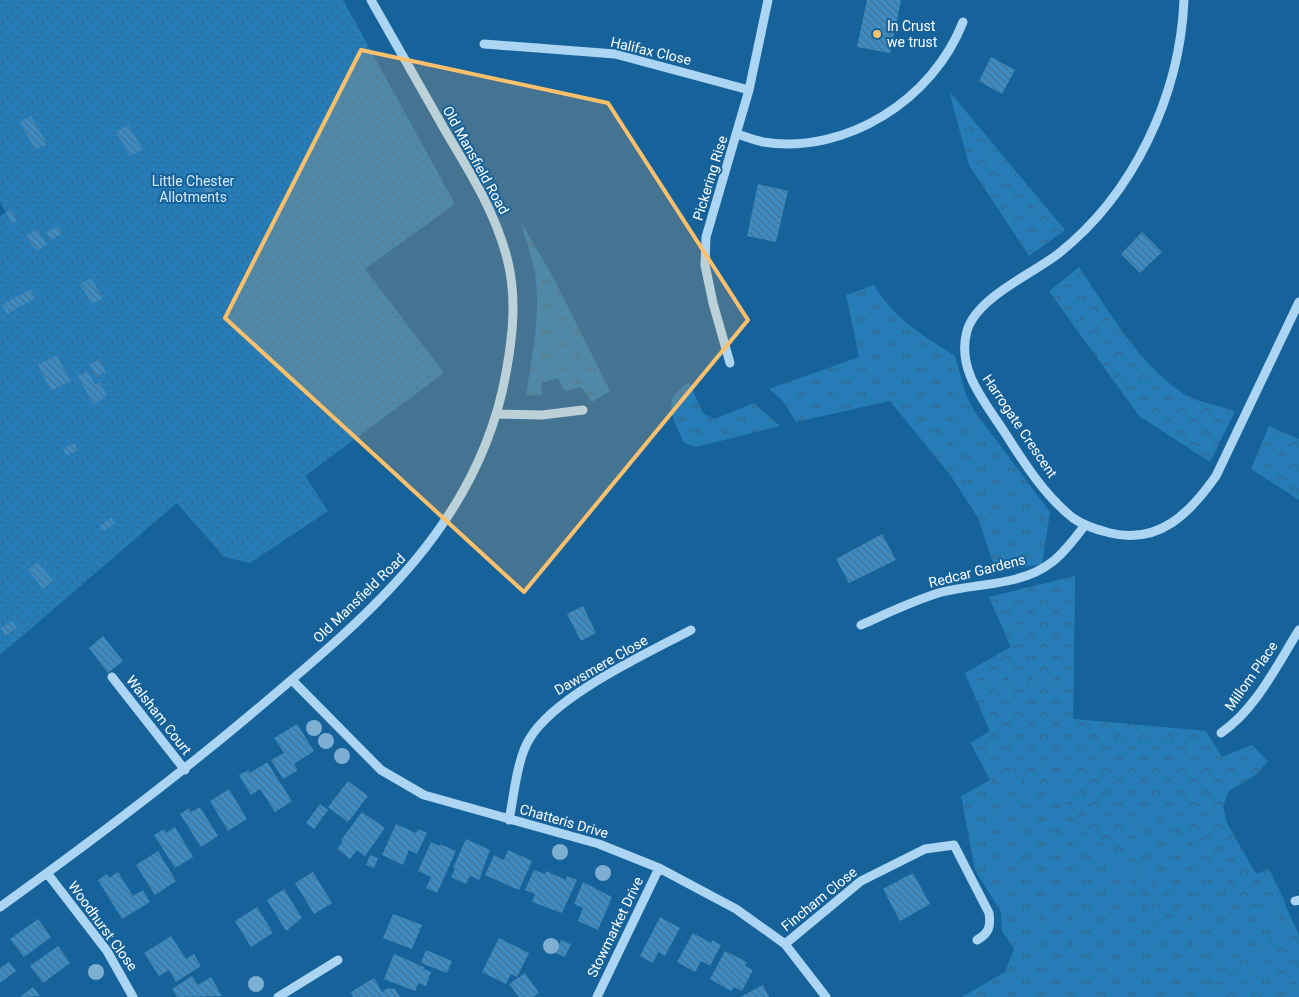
<svg xmlns="http://www.w3.org/2000/svg" width="1299" height="997" font-family="Roboto,sans-serif">
  <style>
    .grass { fill: url(#grass-tufts) }
    .forest { fill: url(#forest-crowns) }
    .garden { fill: url(#garden-dots) }
    .building { fill: url(#building-back-hatch) }
    .lines { fill: none; stroke-linecap: round; stroke-linejoin: round }
    .minor { stroke: #abd5f2; stroke-width: 9 }
    .tree { fill: #7eaed1 }
    .marked { fill: #ffc06c; fill-opacity: 0.2; stroke: #ffc06c; stroke-width: 4; stroke-linejoin: round }
    .poi-dot { fill: #ffc06c; stroke: #16629b; stroke-width: 2 }
    .labels { text-anchor: middle; dominant-baseline: central; stroke-width: 4; stroke-linejoin: round; paint-order: stroke }
    .poi-label { font-size: 14px; fill: #fff; stroke: #16629b; text-anchor: start }
    .street-label { font-size: 14px; fill: #fff; stroke: #16629b }
    .park-label { font-size: 14px; fill: #d3ecfd; stroke: #16629b }
  </style>
  <defs>
    <pattern id="grass-tufts" width="24" height="20" patternUnits="userSpaceOnUse" patternTransform="scale(1.25)"><rect width="24" height="20" fill="#257cb7"/><path d="M3 7l-1-3M5 7V3M7 7l1-3M15 17l-1-3M17 17v-4M19 17l1-3" fill="none" stroke="#376687"/></pattern>
    <pattern id="forest-crowns" width="20" height="18" patternUnits="userSpaceOnUse" patternTransform="scale(1.25)"><rect width="20" height="18" fill="#257cb7"/><path d="M2 6a3 3 0 1 1 6 0M12 15a3 3 0 1 1 6 0" fill="none" stroke="#376687"/></pattern>
    <pattern id="garden-dots" width="8" height="8" patternUnits="userSpaceOnUse" patternTransform="scale(1.25)"><rect width="8" height="8" fill="#257cb7"/><path d="M2 2h.1M6 6h.1" fill="none" stroke="#376687" stroke-width="1.8" stroke-linecap="round"/></pattern>
    <pattern id="building-back-hatch" width="6" height="6" patternUnits="userSpaceOnUse" patternTransform="scale(1.25)"><rect width="6" height="6" fill="#3e8cc1"/><path d="M-1 5l2 2M0 0l6 6M5-1l2 2" fill="none" stroke="#447292"/></pattern>
  </defs>
  <rect width="100%" height="100%" fill="#16629b"/>
  <!-- grass -->
  <path class="grass" d="M521 222 553 277 610 391 592 402 581 387 565 391 558 378 541 383 542 395 526 396C532 356 541 315 535 274 532 256 525 239 521 222Z
    M874 285C894 318 923 336 955 356L966 395 975 412 1050 512 1042 564 996 572 978 518 951 476 890 401 796 422 783 401 769 389 859 357 846 295Z
    M689 382 703 413 714 419 754 403 780 426 696 447 684 443C672 415 660 402 689 382Z
    M1075 576 1073 719 1206 731 1203 795 1256 875 1269 869 1299 935V997H962L1005 972 1014 949 1002 931 1001 912 975 870 961 796 990 780 971 743 990 731 965 673 1011 647 989 597Z"/>
  <!-- forest -->
  <path class="forest" d="M949 91 1065 230 1029 256 969 165Z
    M1079 267C1106 307 1140 365 1181 392 1194 401 1220 406 1235 411L1210 462 1139 416 1049 291Z
    M1269 426 1299 439V500L1251 469Z
    M1075 576 1073 719 1206 731 1222 757 1252 745 1268 761 1257 774 1229 791 1223 807 1227 823 1256 874 1269 869 1285 902 1267 912 1254 914 1245 908 1230 886 1208 863 1191 830C1172 827 1164 823 1154 807L1142 811 1138 815 1139 837 1133 848 1141 869 1174 896 1172 918 1167 925 1154 927 1150 909 1140 892 1114 862 1104 845 1087 834 1057 790C1028 795 1030 788 1015 766L1007 785 990 780 971 743 990 731 965 673 1011 647 989 597Z
    M1295 926 1299 935V997C1282 997 1276 974 1271 961L1254 972 1245 983 1247 992 1265 997H1216L1212 985 1234 971 1241 952 1269 948V936Z"/>
  <!-- garden -->
  <path class="garden" d="M0 0H343L455 204 365 269 444 373 305 476 328 511 250 563 224 557 177 503 0 655V217L6 212 0 202Z"/>
  <!-- building -->
  <path class="building" d="M867 0H901L890 53 857 47Z
    M991 57 1015 70 1002 94 979 81Z
    M31 116 47 144 35 150 20 122Z
    M128 125 143 149 130 156 116 132Z
    M208 179 217 195 209 200 200 183Z
    M758 184 788 191 776 242 747 236Z
    M11 209 17 221 12 224 6 212Z
    M57 226 62 233 51 240 46 233Z
    M36 229 47 244 37 251 26 236Z
    M1142 232 1162 252 1140 273 1121 254Z
    M91 278 103 298 92 304 80 284Z
    M31 289 35 298 7 314 2 305Z
    M57 355 70 381 51 391 38 365Z
    M99 359 106 372 96 377 90 364Z
    M88 371 95 385 100 382 107 396 93 404 78 376Z
    M74 443 78 450 67 456 63 449Z
    M111 518 115 523 104 531 100 526Z
    M882 534 896 560 849 583 836 559Z
    M38 562 53 581 43 589 28 570Z
    M583 606 596 633 581 641 567 614Z
    M12 621 17 628 5 636 1 628Z
    M103 636 123 661 108 673 89 648Z
    M297 724 314 751 294 764 298 770 283 779 271 760 284 753 274 738Z
    M267 762 292 801 275 812 260 789 251 795 239 775 248 770 250 773Z
    M348 781 368 796 348 822 328 807Z
    M229 789 247 819 228 831 210 801Z
    M320 804 328 810 314 829 306 823Z
    M200 807 218 836 201 847 180 814 189 808 191 812Z
    M362 812 385 828 365 856 357 850 350 859 337 849 343 841 341 840Z
    M396 824 416 833 418 829 427 833 417 854 409 850 403 865 382 855Z
    M175 827 193 857 175 868 154 835 164 829 166 833Z
    M466 839 490 850 479 880 470 876 466 884 451 877 455 869 453 868Z
    M431 842 439 846 440 844 456 851 437 893 426 888 431 877 418 871Z
    M508 850 532 861 519 890 485 875 494 855 504 860Z
    M158 851 176 881 155 895 136 865Z
    M370 855 378 858 374 868 366 865Z
    M534 870 545 874 546 871 566 880 567 876 577 880 562 913 532 902 535 894 525 890Z
    M118 872 133 896 143 890 150 902 122 919 98 880 107 874 109 878Z
    M313 872 332 903 314 914 295 883Z
    M913 873 930 904 900 921 883 889Z
    M583 882 612 897 598 930 578 921 583 908 574 904Z
    M284 889 302 918 286 931 267 900Z
    M257 907 273 933 251 947 235 921Z
    M393 914 422 925 412 949 383 938Z
    M660 917 680 928 665 956 658 952 653 963 640 956Z
    M38 919 51 937 24 957 10 939Z
    M693 933 711 943 712 940 721 945 710 966 701 961 695 972 677 962Z
    M171 936 186 959 194 954 201 966 176 982 169 970 159 976 144 953Z
    M499 938 529 953 517 977 511 974 506 984 482 972Z
    M561 940 571 944 565 957 555 953Z
    M58 946 70 963 43 983 30 966Z
    M426 950 452 961 447 973 421 963Z
    M725 951 747 962 745 966 753 970 742 991 734 987 731 991 710 979Z
    M394 954 424 967V969L431 972 426 986 418 983 415 991 384 979Z
    M9 962 16 971 0 983V968Z
    M525 973 539 993 533 997H519L509 984Z
    M192 976 198 985 211 977 222 996 177 997 172 989Z
    M374 978 382 992 388 988 395 989 400 997H353L351 992Z
    M763 985 769 997H740Z
    M33 987 40 996 20 997Z"/>
  <g class="lines">
    <!-- minor -->
    <path class="minor" d="M1184 0C1180 95 1134 194 1058 254 1032 274 976 298 967 331 956 370 985 402 1005 433 1024 463 1045 496 1073 518 1084 526 1098 530 1110 533 1159 545 1190 513 1216 476L1299 302
      M484 44 615 54 749 90
      M737 134C746 137 754 140 763 142 847 155 933 99 963 22
      M730 363 713 303 705 265 706 237 749 90 768 0
      M497 414 542 415 583 410
      M861 625C888 613 914 600 942 592 977 583 1022 586 1052 562 1065 552 1075 538 1085 525
      M112 677 185 770
      M292 680 381 770 424 795 599 844 659 868 736 909 785 944 826 997
      M1221 733C1256 709 1277 665 1299 630
      M509 820C514 796 517 758 530 738 556 695 646 654 691 630
      M47 873 107 951 133 997
      M1295 901 1299 900
      M0 907C85 846 169 783 250 715 364 619 478 528 506 373 513 335 517 296 507 258 495 212 470 172 446 132 421 88 396 44 371 0
      M785 944 861 881 925 849 954 845 989 913C991 927 989 933 977 940
      M278 997 338 960
      M597 997 659 868"/>
  </g>
  <!-- trees -->
  <g class="tree">
    <circle cx="314" cy="728" r="8"/>
    <circle cx="326" cy="741" r="8"/>
    <circle cx="342" cy="756" r="8"/>
    <circle cx="560" cy="852" r="8"/>
    <circle cx="603" cy="873" r="8"/>
    <circle cx="551" cy="946" r="8"/>
    <circle cx="96" cy="972" r="8"/>
    <circle cx="256" cy="984" r="8"/>
  </g>
  <!-- marked area -->
  <path class="marked" d="M361 50 608 103 748 320 524 592 225 318Z"/>
  <!-- markers -->
  <circle class="poi-dot" cx="877" cy="34" r="5"/>
  <g class="labels">
    <!-- poi labels -->
    <g class="poi-label">
      <text x="887" y="26">In Crust<tspan x="887" dy="16">we trust</tspan></text>
    </g>
    <!-- street labels -->
    <g class="street-label">
      <text transform="translate(651 51) rotate(13)">Halifax Close</text>
      <text transform="translate(476 160) rotate(61)">Old Mansfield Road</text>
      <text transform="translate(710 178) rotate(-73)">Pickering Rise</text>
      <text transform="translate(1020 426) rotate(56)">Harrogate Crescent</text>
      <text transform="translate(977 571) rotate(-14)">Redcar Gardens</text>
      <text transform="translate(359 598) rotate(-44)">Old Mansfield Road</text>
      <text transform="translate(601 665) rotate(-30)">Dawsmere Close</text>
      <text transform="translate(1251 676) rotate(-55)">Millom Place</text>
      <text transform="translate(159 715) rotate(52)">Walsham Court</text>
      <text transform="translate(564 821) rotate(16)">Chatteris Drive</text>
      <text transform="translate(819 899) rotate(-39)">Fincham Close</text>
      <text transform="translate(103 926) rotate(54)">Woodhurst Close</text>
      <text transform="translate(615 927) rotate(-64)">Stowmarket Drive</text>
    </g>
    <!-- park labels -->
    <g class="park-label">
      <text x="193" y="181">Little Chester<tspan x="193" dy="16">Allotments</tspan></text>
    </g>
  </g>
</svg>
